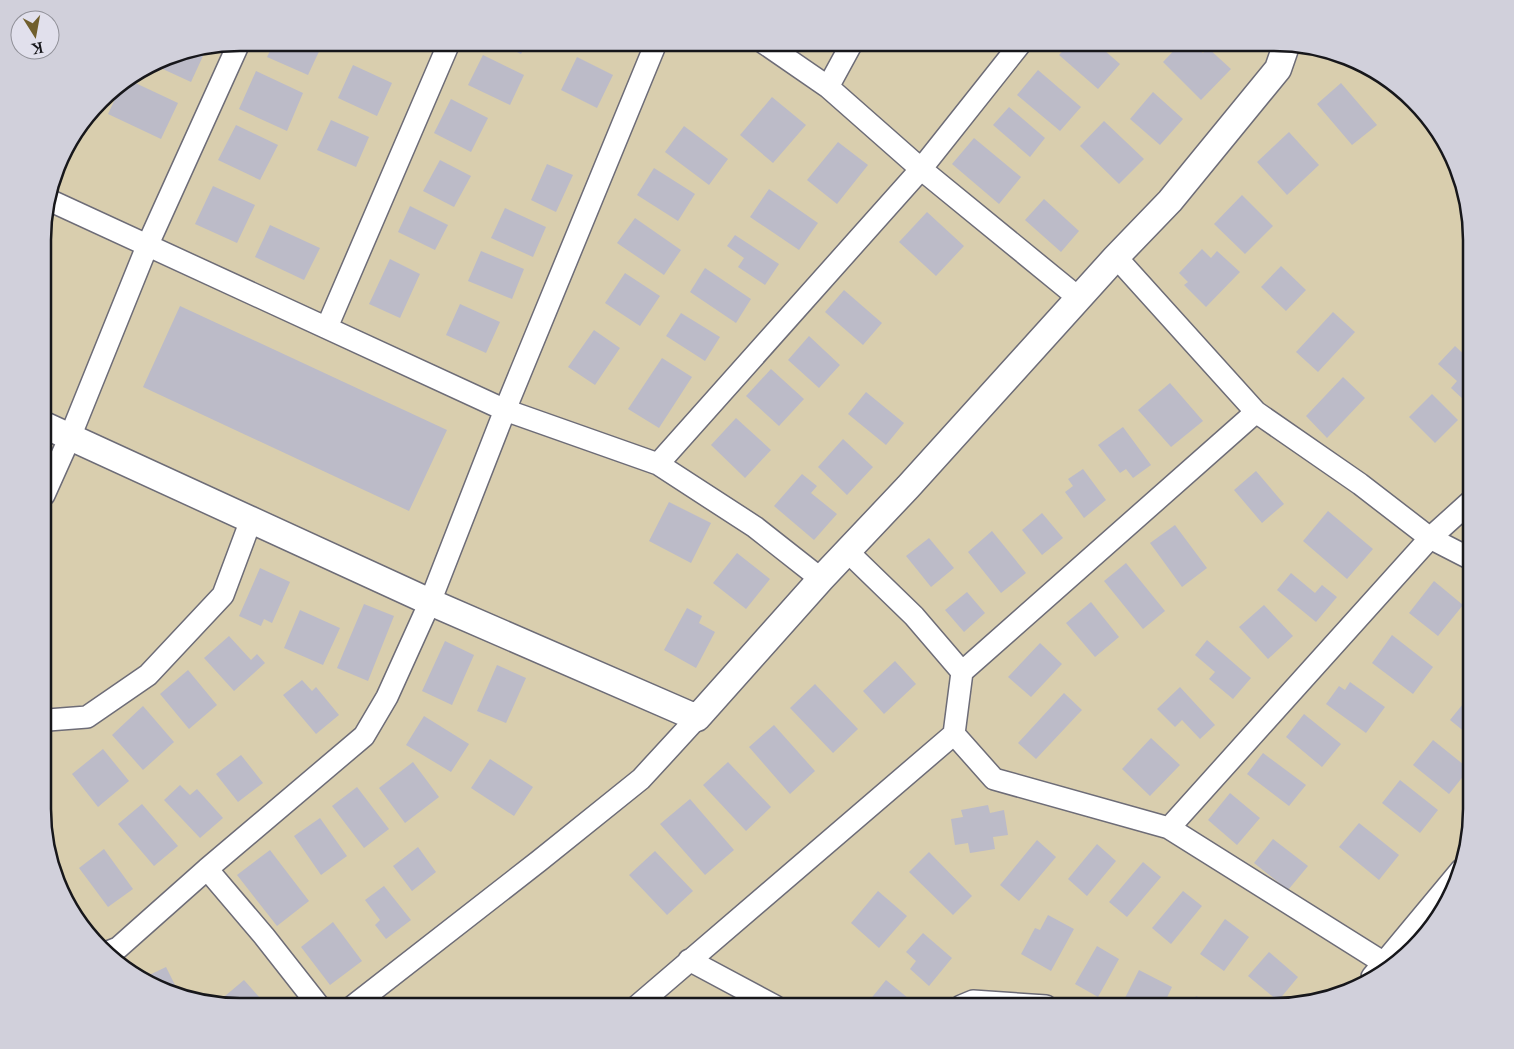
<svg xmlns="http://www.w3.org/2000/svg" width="1514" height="1049" font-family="'Libre Baskerville',serif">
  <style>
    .green { fill: #d9ceae }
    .building { fill: #bcbbc8 }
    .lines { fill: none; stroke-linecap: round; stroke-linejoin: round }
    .minor-casing { stroke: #6d6c77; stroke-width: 24 }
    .tertiary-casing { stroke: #6d6c77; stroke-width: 29 }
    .minor { stroke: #fff; stroke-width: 21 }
    .tertiary { stroke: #fff; stroke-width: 26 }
    .rim { fill: none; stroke: #17171b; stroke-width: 2.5 }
  </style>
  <rect width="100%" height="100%" fill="#e1e0ec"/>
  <!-- green -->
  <path class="green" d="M241 43H1286L1337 53 1394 83 1451 153 1471 228V821L1461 872 1431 929 1361 986 1274 1006H228L177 996 120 966 69 908 44 834V215L63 153 110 92 165 57Z"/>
  <!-- building -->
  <path class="building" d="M274 43H323L308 75 267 57Z
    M498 43H527L521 54Z
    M1070 43H1096L1120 64 1098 89 1059 55Z
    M1181 43H1192L1203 53 1208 48 1231 69 1201 100 1163 62Z
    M193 52 203 56 191 82 154 65 165 57Z
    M483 55 524 75 510 105 468 85Z
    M577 57 613 75 597 108 561 90Z
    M353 65 392 83 377 116 338 98Z
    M1038 70 1081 107 1060 131 1017 95Z
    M256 71 303 93 287 131 239 109Z
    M129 80 178 103 161 139 108 114 122 84Z
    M1341 83 1377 125 1352 145 1317 104Z
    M1153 92 1183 119 1160 145 1130 119Z
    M772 97 806 125 773 163 740 135Z
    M451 99 488 118 471 152 434 133Z
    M1009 107 1045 138 1030 157 993 125Z
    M331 120 369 137 356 167 317 150Z
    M1104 121 1144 159 1119 184 1080 146Z
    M236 125 278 145 260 180 218 160Z
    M684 126 728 159 709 185 665 152Z
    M1289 132 1319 165 1287 195 1257 162Z
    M974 138 1021 177 999 204 952 164Z
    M72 141 63 167 59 165 63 153Z
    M838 142 868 165 837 204 807 180Z
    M440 160 471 176 454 207 423 191Z
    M547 164 573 175 556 212 531 200Z
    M654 168 695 194 678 221 637 195Z
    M213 186 255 205 237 243 195 224Z
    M769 189 818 223 799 250 750 217Z
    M1242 195 1273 226 1245 254 1214 224Z
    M1044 199 1079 231 1061 252 1025 220Z
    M410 206 448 225 435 250 398 232Z
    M505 208 546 227 533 257 491 238Z
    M927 212 964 246 936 276 899 242Z
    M635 218 681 250 664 275 617 243Z
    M270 225 320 248 304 280 255 257Z
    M735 235 779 264 765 285 738 267 744 258 727 246Z
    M1202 249 1211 258 1217 251 1240 272 1206 307 1184 285 1188 282 1179 273Z
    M481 251 524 269 512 299 468 281Z
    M390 259 420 274 400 318 369 304Z
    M1281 266 1306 290 1286 311 1261 287Z
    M705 268 751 299 736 323 690 292Z
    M625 273 660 296 640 326 605 303Z
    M844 290 882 323 863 345 825 312Z
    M460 304 500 322 486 353 446 335Z
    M180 306 447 430 409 511 143 387Z
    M1333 312 1355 332 1318 372 1296 352Z
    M681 313 720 337 705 361 666 336Z
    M594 330 620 348 595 385 568 367Z
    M809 336 840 365 819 388 788 360Z
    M1455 346 1471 361V398L1469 396 1465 401 1451 388 1457 381 1438 364Z
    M662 358 692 377 659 428 628 409Z
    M771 369 804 399 779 426 746 396Z
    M1343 377 1365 398 1327 438 1306 416Z
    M1170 383 1203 421 1171 447 1138 410Z
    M866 392 904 423 886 445 848 414Z
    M1432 394 1458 420 1435 443 1409 417Z
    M736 418 771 450 745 478 711 445Z
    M1123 427 1151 465 1133 478 1126 469 1120 473 1098 445Z
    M843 439 873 467 847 495 818 467Z
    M1083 469 1106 500 1084 518 1065 492 1073 486 1068 479Z
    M1256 471 1284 504 1262 523 1234 490Z
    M802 474 817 486 811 493 837 514 814 540 774 506Z
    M669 502 711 523 691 563 649 541Z
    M1328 511 1373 549 1347 579 1303 541Z
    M1042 513 1063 538 1042 555 1022 530Z
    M1175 525 1207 568 1182 587 1150 543Z
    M992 531 1026 573 1001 593 968 552Z
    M929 538 954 568 931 587 906 556Z
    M737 553 770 579 746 609 713 583Z
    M1126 563 1165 611 1143 629 1104 581Z
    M260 568 290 582 272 623 264 619 261 626 239 616Z
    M1291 573 1315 593 1322 585 1337 597 1316 622 1277 590Z
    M1434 581 1463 605 1438 636 1409 613Z
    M967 592 985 613 964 632 945 610Z
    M1091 602 1119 637 1095 657 1066 623Z
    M364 604 394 616 368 681 337 668Z
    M1264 605 1293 636 1268 659 1239 627Z
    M687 608 702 616 699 623 715 632 696 668 664 650Z
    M300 610 340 628 323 665 284 648Z
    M1392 635 1433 667 1413 694 1372 663Z
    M229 636 251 660 257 654 265 663 234 691 204 658Z
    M1207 640 1251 678 1233 699 1209 679 1215 672 1195 655Z
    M445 641 474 655 452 705 422 691Z
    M1040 643 1062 664 1031 697 1008 677Z
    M895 661 916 684 884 714 863 691Z
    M497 665 526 678 506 723 477 711Z
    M188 670 217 705 189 729 160 694Z
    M302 680 312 691 316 687 339 715 316 734 283 695Z
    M1350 682 1385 707 1366 733 1326 704 1339 686 1345 690Z
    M815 684 858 729 833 753 790 708Z
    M1180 687 1215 725 1200 739 1182 720 1175 727 1157 709Z
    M1064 693 1082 710 1036 759 1018 743Z
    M1471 694V737L1450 720Z
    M143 706 174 742 143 770 112 735Z
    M1304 714 1341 744 1322 767 1286 737Z
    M424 716 469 744 451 772 406 745Z
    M774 725 815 771 790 794 749 747Z
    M1151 738 1180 765 1150 796 1122 769Z
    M1433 740 1469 769 1449 794 1413 765Z
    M103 749 129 781 98 807 72 774Z
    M1263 753 1306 785 1289 806 1247 774Z
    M241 755 263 783 238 802 216 774Z
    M490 759 533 787 514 816 471 788Z
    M413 762 439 797 405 823 379 788Z
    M728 762 771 807 746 831 703 785Z
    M44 777 49 779 44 788 52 792 44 809Z
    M1400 780 1438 810 1420 833 1382 803Z
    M180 785 190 795 197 789 223 818 200 838 164 800Z
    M357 787 389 829 364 848 332 806Z
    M1230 793 1260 818 1237 845 1208 820Z
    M690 799 734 850 705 875 660 824Z
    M142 804 178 846 154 866 118 824Z
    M988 805 990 813 1004 810 1008 835 993 837 995 849 970 853 968 843 955 845 951 819 963 817 961 810Z
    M320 818 347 856 321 875 294 836Z
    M1359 823 1399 855 1379 880 1339 847Z
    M1273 839 1308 866 1288 890 1254 863Z
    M1037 840 1056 857 1019 901 1000 885Z
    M1097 844 1116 861 1087 896 1068 879Z
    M418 847 436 872 412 891 393 866Z
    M104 849 133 889 108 907 79 868Z
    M270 850 309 901 277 926 237 875Z
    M655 851 693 891 667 915 629 875Z
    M929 852 972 896 953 915 909 872Z
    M1143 862 1161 877 1127 917 1109 902Z
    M384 886 411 920 386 939 375 925 380 920 365 900Z
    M878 891 907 916 879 948 851 923Z
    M1183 891 1202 906 1171 944 1152 928Z
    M1048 915 1074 929 1051 971 1021 954 1035 928 1040 930Z
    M1225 919 1249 937 1224 971 1200 954Z
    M333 922 362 961 330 985 301 947Z
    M923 933 952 958 929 986 910 969 916 961 906 952Z
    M1097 946 1119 959 1098 997 1075 984Z
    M1269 952 1298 977 1278 1001 1248 976Z
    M166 967 181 997 143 978Z
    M1139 970 1172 987 1163 1006H1121Z
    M244 980 267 1006 223 1005 219 1001Z
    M886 980 908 998 901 1006H865Z
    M1196 996 1218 1006H1191Z"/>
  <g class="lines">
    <defs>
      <path id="minor" d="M764 43 828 87 921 169 1080 299
        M828 87 852 43
        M49 200 505 410 658 464 755 527 821 579
        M1116 257 1256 412 1360 484 1430 538 1471 559
        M327 327 449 43
        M658 464 921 169 1021 43
        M44 495 70 437 148 244 239 43
        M962 672 1256 412
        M44 718 48 720 87 717 148 675 223 595 251 520
        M954 734 994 779 1169 828 1384 963
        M1169 828 1430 538 1471 501
        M207 869 264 936 319 1006
        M108 952 118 948 207 869 364 736 387 697 430 602 505 410 656 43
        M689 960 775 1006
        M1372 977 1461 870
        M353 1006 539 861 641 779 697 718
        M637 1006 954 734 962 672 914 616 847 551
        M961 1006 973 1001 1046 1006"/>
      <path id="tertiary" d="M44 425 430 602 697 718 821 579 908 487 1116 257 1170 201 1278 69 1287 43"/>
    </defs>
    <!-- minor casing -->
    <use href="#minor" class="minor-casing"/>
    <!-- tertiary casing -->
    <use href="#tertiary" class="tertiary-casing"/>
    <!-- minor -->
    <use href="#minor" class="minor"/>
    <!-- tertiary -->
    <use href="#tertiary" class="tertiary"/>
  </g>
  <!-- crop -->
  <path d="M0 0H1514V1049H0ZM240 51H1274A189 189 0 0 1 1463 240V809A189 189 0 0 1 1274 998H240A189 189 0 0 1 51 809V240A189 189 0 0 1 240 51Z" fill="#d1d0db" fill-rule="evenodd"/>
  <path class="rim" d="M240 51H1274A189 189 0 0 1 1463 240V809A189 189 0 0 1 1274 998H240A189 189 0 0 1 51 809V240A189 189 0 0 1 240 51Z"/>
  <!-- north arrow -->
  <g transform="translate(35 35) rotate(169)"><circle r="24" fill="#e1e0ec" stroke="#909098"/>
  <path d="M0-4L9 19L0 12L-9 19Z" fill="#705f2d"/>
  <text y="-8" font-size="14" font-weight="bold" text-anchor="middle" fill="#17171b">K</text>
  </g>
</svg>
